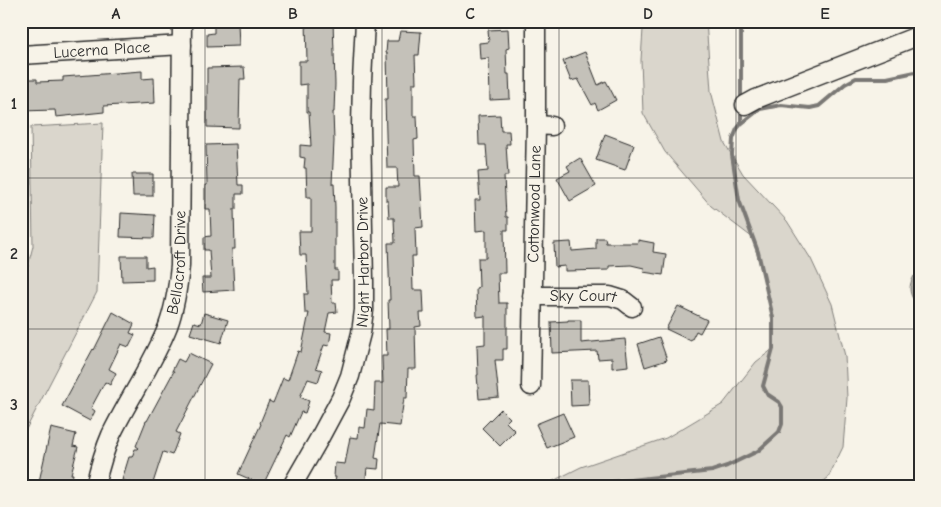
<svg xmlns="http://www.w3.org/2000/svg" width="941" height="507" font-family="'Comic Neue',sans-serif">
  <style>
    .green { fill: #dad6cc; stroke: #82807c }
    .water { fill: #afaca4; stroke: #7a7874 }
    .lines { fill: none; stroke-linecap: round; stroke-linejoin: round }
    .stream { stroke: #7a7874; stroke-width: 4 }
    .building { fill: #c4c1b9; stroke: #2b2b2b }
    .minor-casing { stroke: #2b2b2b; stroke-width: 21 }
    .minor { stroke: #f7f3e8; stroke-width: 18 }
    .grid { fill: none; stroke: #2b2b2b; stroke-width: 1; stroke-opacity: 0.55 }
    .labels { text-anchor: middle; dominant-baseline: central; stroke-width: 5; stroke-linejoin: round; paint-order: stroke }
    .street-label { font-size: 16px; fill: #2b2b2b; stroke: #f7f3e8 }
    .neatline { fill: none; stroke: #2b2b2b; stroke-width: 2 }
    .grid-label { font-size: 16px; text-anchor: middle; font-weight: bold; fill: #2b2b2b }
  </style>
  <rect width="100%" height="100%" fill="#f7f3e8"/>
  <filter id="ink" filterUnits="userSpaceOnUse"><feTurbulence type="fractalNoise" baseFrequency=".02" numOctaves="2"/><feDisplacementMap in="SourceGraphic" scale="10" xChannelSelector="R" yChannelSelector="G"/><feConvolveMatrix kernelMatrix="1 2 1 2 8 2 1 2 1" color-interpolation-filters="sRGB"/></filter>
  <g filter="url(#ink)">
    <!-- green -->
    <path class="green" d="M646 21H706L711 91 724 142 743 174 787 221 811 259 832 304 845 356 847 398 843 447 828 478 817 486H543L581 467 666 438 723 404 756 362 773 349V318L753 238 711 206 665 152 643 113 641 60 643 29Z
      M103 123 97 292 21 439V293L33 246 31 127Z"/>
    <!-- water -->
    <path class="water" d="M914 276 920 277V309C911 297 906 290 914 276Z"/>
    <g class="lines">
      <!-- stream -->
      <path class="stream" d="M741 102V21
        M741 124V109
        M605 486 612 482 712 471 727 466 758 451 779 432 782 424V407L779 402 767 394 763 386 773 349V318L758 252 739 200 732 155 733 139 737 129 741 124 760 109 781 105 810 108 819 106 845 84 856 78H887L920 71"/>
    </g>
    <!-- building -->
    <path class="building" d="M306 21H333L335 84 334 112H333L334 141 332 184H334L335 207V270H338V280H331L332 303H336L337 312 329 313 325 332 331 333 329 346 324 345 316 368 322 370 318 382 308 379 300 397 309 401 305 413 301 412 290 437 287 435 263 485 238 474 261 424 260 423 269 401 273 403 283 378 288 380 298 351 301 352 309 313H305L304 294H308L306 255H300L299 231H311V197H307L306 168H304L305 158 300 157V145L311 146 309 112H307V84L299 85V61H307Z
      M238 23 239 46 207 47V34L214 33V24Z
      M508 29 509 48 506 49 507 74H509L510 99 490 100 489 58 480 59 479 43 489 42 488 30Z
      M400 31 421 32 419 55H415L416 83H413V116H417L418 139 414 140 415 176H420L423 227 415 228 416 256H412L413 290H423L424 313H420L421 326 415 327 416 369H408L407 398H404L400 426 380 424 375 458 379 459 378 469 367 468 365 486H334L336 477H334L335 463 345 464 350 437 358 438 359 427 365 428 367 409 374 410 375 383H383L382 356H387L386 329H389L388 300H390L388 243H395L394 218H389L388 201H386V187H398L397 168H387L385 99H388L387 53H386L387 41H398Z
      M585 52 598 85 606 81 616 100 598 110 595 103 592 105 578 79 571 81 563 61Z
      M244 67 245 79H240L239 128 207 127V68Z
      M142 71V79L154 78 155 103 104 106V112L56 117 55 110 21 111V87H25V79H37V82L63 81V77Z
      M500 115 501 131H509L510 144H506L508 176H504L506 217H508V230H504L505 273H498L499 303H507V349H503V360H495L499 397 479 399 477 375H478L477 345 485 344V316L477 317 476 288 479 287 478 258H486V230L476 231 475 200H480L478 172 488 171 486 145H479L478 116Z
      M605 134 634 145 625 170 596 160Z
      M236 144 238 185H243V194H236V209H234L235 249H232L234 290 203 292 202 278H211L209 250H204V237L211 236 210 209H205V185H207L206 145Z
      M580 158 596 186 570 201 557 178 570 171 567 166Z
      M132 174H153V196H133Z
      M121 213 155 215 154 238 120 237Z
      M596 238H605L606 243H638V240L654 243 653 252 666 254 663 275 643 272 644 268 631 265 609 266V270L565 271V266L555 267 554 243 571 242 572 251 596 249Z
      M121 256H146V267L153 266V280L122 281Z
      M678 306 707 320 700 333 696 331 691 341 666 329Z
      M113 312 134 324 130 333 135 335 129 347 121 344 109 369 116 373 110 385 105 382 91 408 95 411 90 421 62 406 93 349 94 350Z
      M204 313 228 320 221 343 190 334 194 322 201 324Z
      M568 320H581V343L625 339 628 366 612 368V358L598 359 597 351 552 353 551 322 568 321Z
      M659 337 667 360 645 367 638 344Z
      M189 353 211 364 176 432 180 434 172 455 163 452 152 486H142L122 480 129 457H132L135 449H138L139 448 136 446 146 421H147L174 371H172L178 359 184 362Z
      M570 380H588L589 405 571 406Z
      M501 409 510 418 506 422 515 431 500 446 482 428Z
      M563 413 574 437 547 448 536 424Z
      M51 428 76 434 73 446 78 447 71 474H73L71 486H38Z"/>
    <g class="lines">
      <defs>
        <g id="minor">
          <path id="s1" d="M21 55 182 45"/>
          <path d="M745 105 756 99 920 35"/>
          <path d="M536 125 552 126"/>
          <path id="s2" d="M532 296H610L623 300 632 307"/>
          <path id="s3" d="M531 386 536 125V21"/>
          <path id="s4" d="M95 486C99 469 104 451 111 435 129 398 153 364 168 326 175 307 178 286 180 266L182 21"/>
          <path id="s5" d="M292 486 319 439 341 398 350 376 361 333 364 310V281L361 127 362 81 365 21"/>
        </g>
      </defs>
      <!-- minor casing -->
      <use href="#minor" class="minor-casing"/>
      <!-- minor -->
      <use href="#minor" class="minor"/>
    </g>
  </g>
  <!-- grid -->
  <path class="grid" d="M205 21V486M382 21V486M559 21V486M736 21V486M21 178H920M21 329H920"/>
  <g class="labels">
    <!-- street labels -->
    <g class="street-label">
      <text stroke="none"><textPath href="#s1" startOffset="81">Lucerna Place</textPath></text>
      <text stroke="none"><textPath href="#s3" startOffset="182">Cottonwood Lane</textPath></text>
      <text stroke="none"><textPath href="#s4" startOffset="241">Bellacroft Drive</textPath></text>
      <text stroke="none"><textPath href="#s5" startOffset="240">Night Harbor Drive</textPath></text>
      <text stroke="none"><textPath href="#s2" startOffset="51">Sky Court</textPath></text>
    </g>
  </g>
  <!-- margin -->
  <rect width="941" height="507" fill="none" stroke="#f7f3e8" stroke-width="55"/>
  <rect x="28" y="28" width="886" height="452" class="neatline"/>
  <g class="grid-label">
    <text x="116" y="19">A</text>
    <text x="293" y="19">B</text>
    <text x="470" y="19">C</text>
    <text x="648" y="19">D</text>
    <text x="825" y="19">E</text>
    <text x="14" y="109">1</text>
    <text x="14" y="259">2</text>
    <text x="14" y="410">3</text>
  </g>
</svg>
